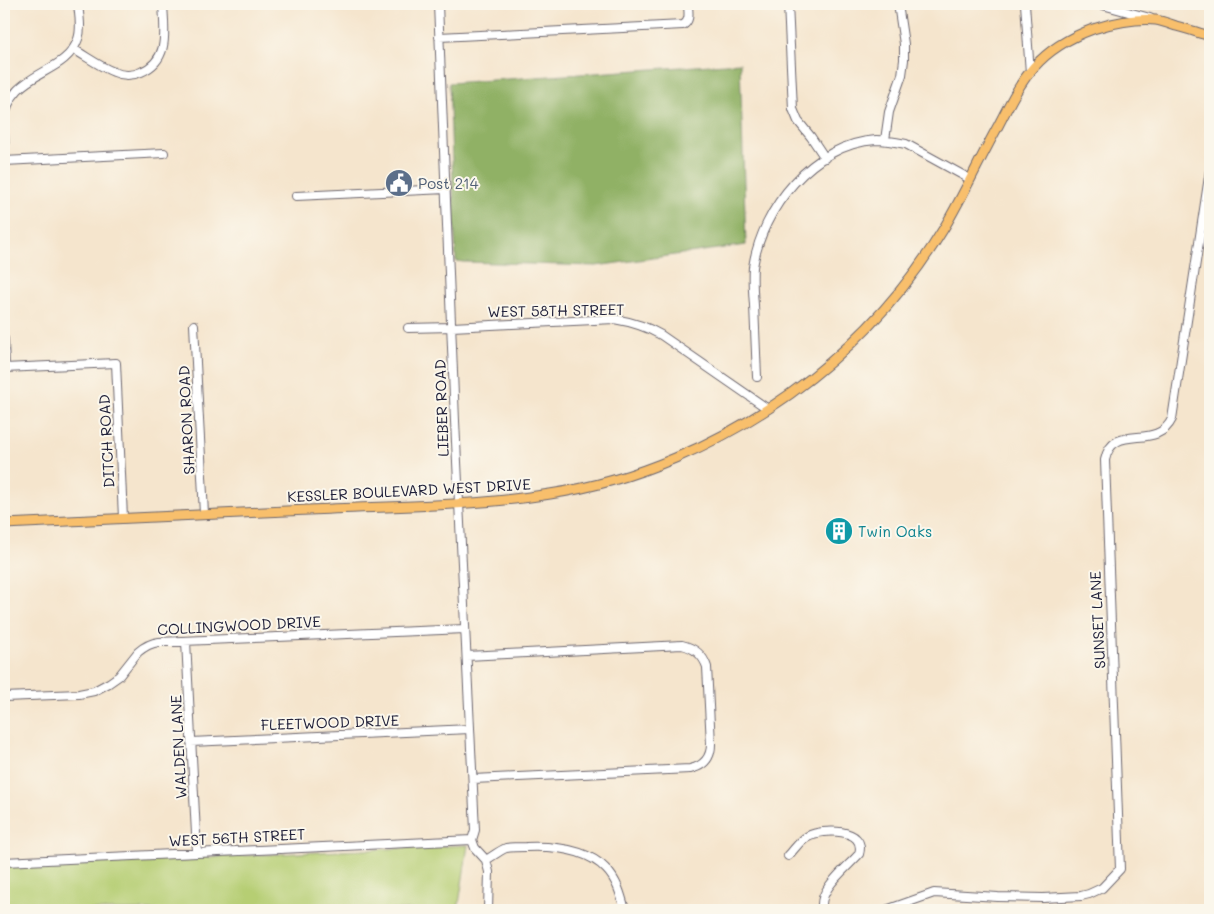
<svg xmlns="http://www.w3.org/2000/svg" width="1214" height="914" font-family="Mali,sans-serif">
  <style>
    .green { fill: #b6ce73; stroke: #6c7857 }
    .forest { fill: #90b165; stroke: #596a50 }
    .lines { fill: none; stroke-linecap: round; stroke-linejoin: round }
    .minor-casing { stroke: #6c666e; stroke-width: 10 }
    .major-casing { stroke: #6c666e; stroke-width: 11 }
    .minor { stroke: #fff; stroke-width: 8 }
    .major { stroke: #f8bf6c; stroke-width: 9 }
    .labels { text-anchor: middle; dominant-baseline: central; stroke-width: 4; stroke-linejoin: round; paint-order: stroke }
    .service-label { font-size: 15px; fill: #4e5e75; stroke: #fbf7ec; text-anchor: start }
    .street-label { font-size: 15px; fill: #22223b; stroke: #fbf7ec }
    .culture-label { font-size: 15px; fill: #0d838f; stroke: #fbf7ec; text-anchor: start }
  </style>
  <rect width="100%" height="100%" fill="#fbf7ec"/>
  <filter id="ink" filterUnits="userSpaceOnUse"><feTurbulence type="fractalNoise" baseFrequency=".02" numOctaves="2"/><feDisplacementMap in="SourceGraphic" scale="10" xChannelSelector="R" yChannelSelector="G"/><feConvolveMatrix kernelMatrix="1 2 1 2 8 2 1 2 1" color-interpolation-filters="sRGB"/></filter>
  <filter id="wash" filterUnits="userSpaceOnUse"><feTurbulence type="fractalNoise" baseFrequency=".0096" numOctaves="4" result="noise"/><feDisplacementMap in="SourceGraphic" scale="20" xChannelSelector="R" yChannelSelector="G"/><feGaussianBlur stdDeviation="1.12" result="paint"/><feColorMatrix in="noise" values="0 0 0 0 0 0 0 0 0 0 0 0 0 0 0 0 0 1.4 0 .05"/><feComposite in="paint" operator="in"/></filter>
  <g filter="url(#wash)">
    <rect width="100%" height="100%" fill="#f5e5cd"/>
    <!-- green -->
    <path class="green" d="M468 845 458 910H4V867Z"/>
    <!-- forest -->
    <path class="forest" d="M740 63 746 245 596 266 463 262 456 261 449 83Z"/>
  </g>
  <g filter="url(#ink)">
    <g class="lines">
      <defs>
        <path id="minor" d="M438 4 455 421 475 830 472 840
          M788 4 793 109 798 121 811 137 825 158
          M1025 4 1030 73
          M1099 4 1150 18
          M439 37 683 25C691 21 688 11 688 4
          M73 49C86 56 100 67 114 72 123 76 132 76 141 72 171 60 164 29 163 4
          M4 123C8 69 65 78 78 39 82 28 79 15 78 4
          M4 133 5 161
          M885 140 889 112 902 75 904 60V44L898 4
          M4 161 164 153
          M296 196 446 189
          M194 325 204 514
          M408 328 452 327 614 319C632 322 646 326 661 335L768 409
          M4 339 5 368
          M4 368 116 363 123 518
          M757 377C756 353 755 329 754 305 753 293 752 280 753 267 762 208 813 144 876 140 886 140 896 142 906 144L970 179
          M186 641 197 853
          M467 656 682 645C695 648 703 655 707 667L711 744C711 758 704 766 690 769L473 779
          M4 697 79 694 94 691 109 683 119 676 138 652C145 646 151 643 159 642L465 629
          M191 742 470 729
          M472 840 475 848 486 860
          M788 856C794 850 800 840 808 836 822 829 867 827 859 854 847 868 816 891 823 910
          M4 862 472 840
          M488 910 489 872 486 860C493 856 499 851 506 848 513 847 519 847 526 847 552 846 586 848 606 869 617 880 621 895 625 910
          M886 910 934 893 998 897 1043 898 1081 896 1089 894 1102 888 1120 869 1105 460C1113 421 1156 452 1172 419L1210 170"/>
        <path id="major" d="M4 524C105 519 207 514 309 510 389 506 470 507 550 494 636 481 719 444 790 394 851 350 905 293 944 228 963 196 979 161 997 128 1008 107 1018 85 1034 67 1049 50 1071 37 1093 29 1111 23 1136 18 1156 20 1162 21 1170 24 1176 26 1188 29 1199 33 1210 36"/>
      </defs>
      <!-- minor casing -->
      <use href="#minor" class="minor-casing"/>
      <!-- major casing -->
      <use href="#major" class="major-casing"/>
      <!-- minor -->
      <use href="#minor" class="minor"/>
      <!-- major -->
      <use href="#major" class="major"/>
    </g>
  </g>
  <!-- icons -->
  <defs>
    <symbol id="civic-disc" viewBox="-11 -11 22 22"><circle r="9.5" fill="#5c6f8a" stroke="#fbf7ec"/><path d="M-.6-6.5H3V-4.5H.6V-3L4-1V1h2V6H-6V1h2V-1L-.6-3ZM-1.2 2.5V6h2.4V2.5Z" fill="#fff"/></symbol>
    <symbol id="building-disc" viewBox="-11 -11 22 22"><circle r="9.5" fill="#0f9aa8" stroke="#fbf7ec"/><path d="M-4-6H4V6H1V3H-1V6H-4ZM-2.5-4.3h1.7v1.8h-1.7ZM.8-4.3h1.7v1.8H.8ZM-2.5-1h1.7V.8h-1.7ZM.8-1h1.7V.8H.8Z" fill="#fff"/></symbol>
  </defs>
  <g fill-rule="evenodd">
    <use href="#civic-disc" x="383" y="167" width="32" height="32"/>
    <use href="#building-disc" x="823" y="515" width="32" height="32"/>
  </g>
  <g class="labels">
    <!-- service labels -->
    <g class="service-label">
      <text x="418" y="183">Post 214</text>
    </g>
    <!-- street labels -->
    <g class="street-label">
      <text transform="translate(556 310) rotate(-1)">WEST 58TH STREET</text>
      <text transform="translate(441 408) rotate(-92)">LIEBER ROAD</text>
      <text transform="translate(186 420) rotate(-93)">SHARON ROAD</text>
      <text transform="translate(106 441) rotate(-93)">DITCH ROAD</text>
      <text transform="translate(409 490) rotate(-3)">KESSLER BOULEVARD WEST DRIVE</text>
      <text transform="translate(1097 620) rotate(-93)">SUNSET LANE</text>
      <text transform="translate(239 625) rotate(-3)">COLLINGWOOD DRIVE</text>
      <text transform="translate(330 722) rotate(-2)">FLEETWOOD DRIVE</text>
      <text transform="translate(178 747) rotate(-93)">WALDEN LANE</text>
      <text transform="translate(237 837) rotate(-3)">WEST 56TH STREET</text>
    </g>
    <!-- culture labels -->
    <g class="culture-label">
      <text x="858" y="531">Twin Oaks</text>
    </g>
  </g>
  <!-- margin -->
  <rect width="1214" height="914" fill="none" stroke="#fbf7ec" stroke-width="20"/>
</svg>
